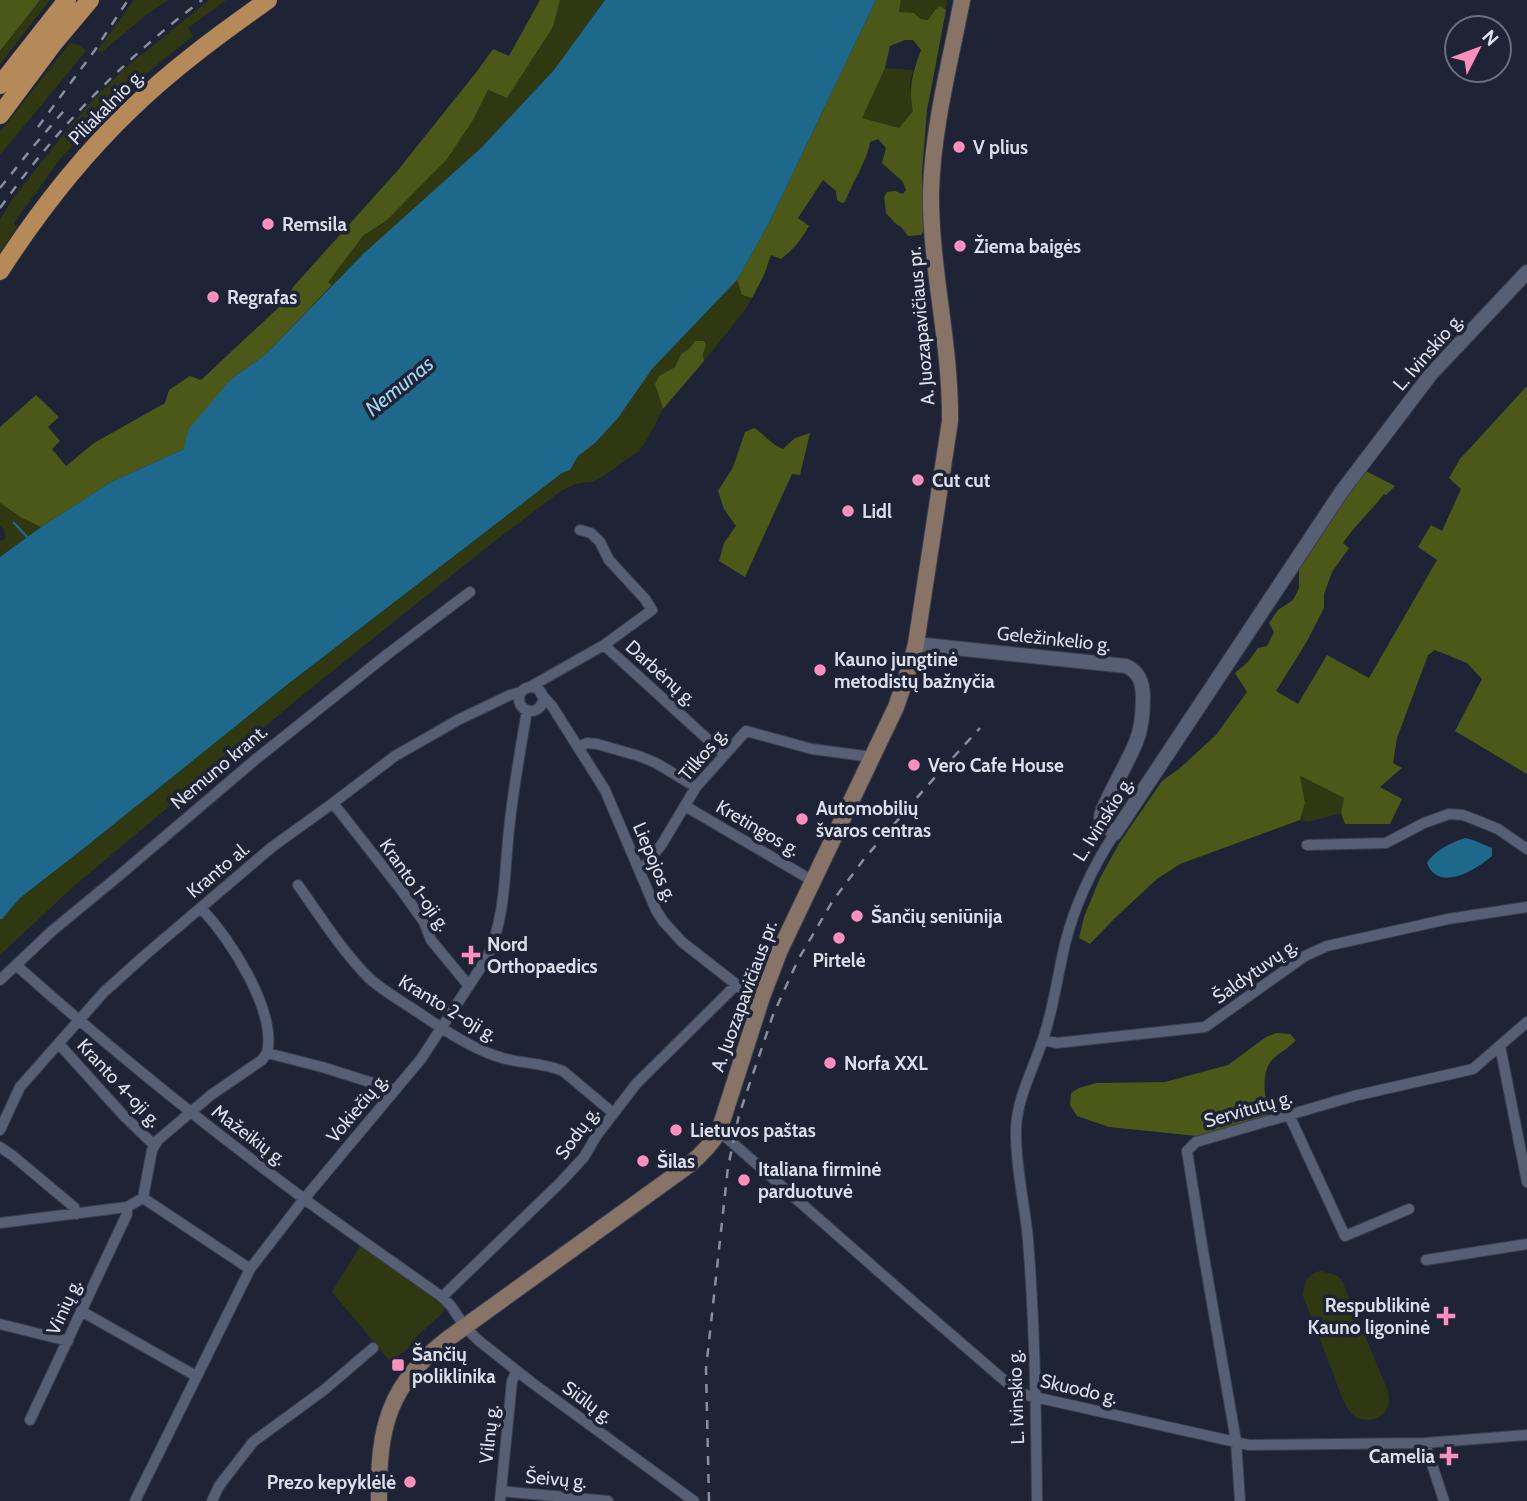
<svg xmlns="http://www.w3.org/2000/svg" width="1527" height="1501" font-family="Cabin,sans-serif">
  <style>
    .green { fill: #303811 }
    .forest { fill: #4b5817; fill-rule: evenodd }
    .water { fill: #1e698b }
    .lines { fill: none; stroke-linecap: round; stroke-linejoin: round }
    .stream { stroke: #1e698b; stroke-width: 2.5 }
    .minor-casing { stroke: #3a3f4e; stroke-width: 12 }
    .tertiary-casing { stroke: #3a3f4e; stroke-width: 16 }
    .secondary-casing { stroke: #3a3f4e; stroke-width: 18 }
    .primary-casing { stroke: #3a3f4e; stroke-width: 19 }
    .minor { stroke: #575f74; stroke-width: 10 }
    .tertiary { stroke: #575f74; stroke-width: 14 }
    .secondary { stroke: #877466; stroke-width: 16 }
    .primary { stroke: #b68958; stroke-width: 18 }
    .rail { stroke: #898e9d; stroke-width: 2.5; stroke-dasharray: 9 9; stroke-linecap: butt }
    .poi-dot { fill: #fe8ebe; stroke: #1e2436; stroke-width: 2.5 }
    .labels { text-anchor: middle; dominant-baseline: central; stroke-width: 7; stroke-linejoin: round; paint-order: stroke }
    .street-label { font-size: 19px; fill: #dadfeb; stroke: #1e2436 }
    .poi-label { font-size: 19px; font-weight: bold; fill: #dadfeb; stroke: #1e2436; text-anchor: start }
    .water-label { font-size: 21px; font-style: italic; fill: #9ed6f5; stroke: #1e2436 }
  </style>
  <rect width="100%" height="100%" fill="#1e2436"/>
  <!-- green -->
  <path class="green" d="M40 0H50L0 64V51Z
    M134 0H168L146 15 102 52H99L97 51Z
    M209 0H226L188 28 193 36 138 80 91 126 60 159 14 223 17 227 0 253V220L13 198 63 135 91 102 123 70Z
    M560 0H605L554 70 481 148 363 254 332 285 327 282 363 236 387 220 473 120 488 90 507 98 553 27Z
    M901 0H947L946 10 940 7 935 10 928 20 920 19 899 13Z
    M70 43 79 45 86 51 0 155V132Z
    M885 68 913 70 910 85 913 111 899 128 861 118Z
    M737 280 742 295 752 298 745 310 704 361 703 354 706 345 704 341 681 354 675 367 659 376 655 384 663 409 649 436 639 451 602 477 592 482 581 483 573 485 561 491 487 547 299 698 74 886 0 955V919H2L20 898 88 845 288 684 562 473 570 470 578 456 595 443 618 418 652 369Z
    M0 503 22 518 41 527 0 557V541L5 539 4 529 0 525Z
    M1299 776 1344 798 1341 813 1308 822 1300 820 1305 803Z
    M360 1246 391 1267 444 1307V1312L418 1335 405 1351 390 1361 332 1292Z
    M1321 1271 1338 1276 1343 1283 1388 1391C1389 1398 1390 1405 1385 1412 1377 1422 1360 1423 1351 1413 1341 1400 1337 1383 1331 1368 1322 1344 1312 1320 1303 1296 1303 1284 1308 1273 1321 1271Z"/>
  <!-- forest -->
  <path class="forest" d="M0 0H40L0 51Z
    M540 0H560L553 27 507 98 488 90 473 120 447 159 387 220 363 236 328 282 332 285 266 354 231 379 184 449 111 482 41 527 22 518 0 503V427L36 395 59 417 48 427 60 441 52 449 66 466 94 443 165 403 169 390 190 376 201 380 278 308 294 286 398 170 478 70 493 49 509 56Z
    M876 0H901L899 12 914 13 920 19 928 20 935 10 940 6 946 10 927 110 922 172 924 231 921 235 908 236 901 227 896 224 886 213 884 197 887 192 895 191 903 194 906 190 903 182 882 163 886 148 878 139 870 142C867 162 852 182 845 202L842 203 837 200 836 191 823 180 798 218 809 226C801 240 793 250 781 259L771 255 764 275 752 298 742 295 737 280 769 223ZM905 40H913L921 50C913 71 908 88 913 111L899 128 862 118 885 68 890 46Z
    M695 341H704L706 345 703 354 704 361 663 409 655 384 659 376 675 367 681 354 689 349Z
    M1527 386V774L1455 731 1482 679 1467 663 1435 650 1428 655 1397 738 1393 763 1402 768 1380 787 1402 799 1390 824H1345L1341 813 1344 798 1300 776 1305 803 1300 820 1180 864 1157 879 1115 918 1090 944 1079 938 1084 917 1100 878 1120 842 1162 781 1180 768 1216 735 1247 692 1235 673 1248 662 1258 648 1267 646 1274 632 1269 623 1278 610 1293 600 1299 588V565L1364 470 1395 486 1386 495 1384 494C1371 511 1355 525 1343 543L1349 548 1332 572 1324 594V608L1306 643 1276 691 1298 704 1327 655 1369 678 1437 560 1418 547 1431 525 1442 531 1461 489 1449 478 1460 459Z
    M754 428C766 435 770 444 783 449L795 438 810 433 800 475 792 474 745 577 719 561 724 543 736 526 724 509 718 491 733 467 745 432Z
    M1276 1033 1290 1034 1296 1040C1289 1048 1280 1052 1273 1059 1259 1073 1266 1099 1268 1116L1197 1136 1109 1127 1077 1116 1070 1105 1071 1093 1079 1088 1096 1083 1165 1082 1228 1065 1266 1037Z"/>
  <!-- water -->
  <path class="water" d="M605 0H876L769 223 737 280 652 369 618 418 595 443 578 456 570 470 562 473 288 684 88 845 20 898 2 919H0V557L41 527 111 482 184 449 188 430 231 379 266 354 363 254 481 148 554 70Z
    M1465 838 1473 840 1492 848V856C1476 870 1438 893 1427 863 1434 851 1452 842 1465 838Z"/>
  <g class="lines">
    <!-- stream -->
    <path class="stream" d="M14 523 29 539"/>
    <defs>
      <path id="minor" d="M604 645 725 755
        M519 699a12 12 0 1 1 24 0a12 12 0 1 1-24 0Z
        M528 688 604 645 652 610 645 599 609 560 600 542 591 533 580 530
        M541 694 552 706 605 790 656 910 663 921 682 942 746 992 762 997
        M578 747 587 743 597 744 639 756 656 763 696 787
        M333 803 402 891 424 922 431 940 469 986
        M685 806 813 881
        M1307 845 1386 843 1424 823 1449 814 1463 815 1476 820 1498 829 1527 849
        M640 872 662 844 696 787 746 731 812 749 872 757
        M298 885C320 916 342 951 369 978 382 990 398 999 413 1009 439 1026 466 1046 496 1056 518 1064 542 1062 563 1071L613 1113
        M201 908C229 938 277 1010 267 1053
        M16 965C108 1047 204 1125 303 1198 349 1232 396 1264 442 1297L451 1306 465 1327 478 1340 531 1382 694 1501
        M0 980 52 931 121 874 256 759 389 653 470 592
        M1043 1040 1057 1043 1205 1027 1305 956 1327 946 1448 919 1527 907
        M59 1044 124 1116 154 1145
        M1500 1046 1527 1182
        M267 1053 322 1067 395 1090
        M1289 1115 1345 1236 1409 1209
        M0 1130 20 1087 104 992 144 956 272 847 333 803 395 756 458 720 510 695 521 692
        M719 1131 910 1299 1012 1387 1026 1395 1249 1445 1425 1443 1527 1435
        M0 1147 13 1156 74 1207 76 1214
        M143 1198 152 1150 158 1140 211 1095 262 1060 267 1053
        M0 1223 127 1207 143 1198 250 1269
        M1426 1260 1527 1244
        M442 1297 561 1182 584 1157 597 1135 636 1084 736 985
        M81 1311 196 1376
        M0 1324 68 1341
        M30 1420 127 1214V1207
        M1425 1443 1444 1501
        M501 1491 608 1501
        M135 1501 250 1269 304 1199 421 1059 487 958C507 915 504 867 510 821 514 784 521 747 527 710
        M212 1501 219 1486 253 1442 324 1390 373 1348
        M500 1501 512 1381 517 1371
        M1037 1501C1036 1414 1035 1327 1028 1240 1025 1204 1015 1166 1016 1129 1017 1096 1036 1064 1045 1033 1054 1004 1058 974 1065 944 1075 904 1092 868 1115 833
        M1240 1501 1236 1441 1203 1251 1187 1151 1196 1142 1354 1096 1473 1069 1527 1022"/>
      <path id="tertiary" d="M916 644 1126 666C1140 672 1143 684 1143 698 1143 712 1142 728 1136 742 1128 762 1116 781 1107 801 1105 806 1101 812 1101 817 1102 825 1109 829 1115 833L1342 491 1431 374 1527 272"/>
      <path id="secondary" d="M379 1501C378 1428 388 1384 449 1338L689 1165C701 1155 711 1145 719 1131L762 997 780 950 896 707 911 663 916 644 950 421C951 344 930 268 931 191 933 126 950 63 962 0"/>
      <path id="primary" d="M0 85 67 0
        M0 115 53 44 90 0
        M0 271C38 212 80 158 130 110 172 69 220 34 268 0"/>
    </defs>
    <!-- minor casing -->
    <use href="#minor" class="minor-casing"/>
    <!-- tertiary casing -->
    <use href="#tertiary" class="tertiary-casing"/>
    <!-- secondary casing -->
    <use href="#secondary" class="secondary-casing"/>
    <!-- primary casing -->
    <use href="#primary" class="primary-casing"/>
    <!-- minor -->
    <use href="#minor" class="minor"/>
    <!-- tertiary -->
    <use href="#tertiary" class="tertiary"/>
    <!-- secondary -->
    <use href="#secondary" class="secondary"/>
    <!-- primary -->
    <use href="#primary" class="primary"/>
    <!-- rail -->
    <path class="rail" d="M38 127 95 50 128 0
      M0 188 32 148 68 106
      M0 208C59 126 122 61 202 0
      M709 1501 706 1369 728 1167 739 1115 773 1015 798 960 832 902 864 859 928 785 980 728"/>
  </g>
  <!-- markers -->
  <g class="poi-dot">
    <circle cx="959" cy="147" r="7"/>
    <circle cx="268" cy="224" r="7"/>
    <circle cx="960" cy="246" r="7"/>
    <circle cx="213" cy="297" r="7"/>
    <circle cx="918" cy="480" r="7"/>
    <circle cx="848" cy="511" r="7"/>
    <circle cx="820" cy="670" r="7"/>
    <circle cx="914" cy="765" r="7"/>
    <circle cx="802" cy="819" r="7"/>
    <circle cx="857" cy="916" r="7"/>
    <circle cx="839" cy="938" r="7"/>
    <path d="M467.5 944.5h7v7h7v7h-7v7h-7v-7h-7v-7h7z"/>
    <circle cx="830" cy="1063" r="7"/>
    <circle cx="676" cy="1130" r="7"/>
    <circle cx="643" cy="1161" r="7"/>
    <circle cx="744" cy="1180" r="7"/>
    <path d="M1442.5 1305.5h7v7h7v7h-7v7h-7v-7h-7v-7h7z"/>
    <rect x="391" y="1358" width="14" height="14" rx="3.5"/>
    <path d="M1445.5 1445.5h7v7h7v7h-7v7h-7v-7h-7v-7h7z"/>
    <circle cx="410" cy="1482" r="7"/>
  </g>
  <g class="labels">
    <!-- street labels -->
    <g class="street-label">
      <text transform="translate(106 107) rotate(-45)">Piliakalnio g.</text>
      <text transform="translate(921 326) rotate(-95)">A. Juozapavičiaus pr.</text>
      <text transform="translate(1428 352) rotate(-49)">L. Ivinskio g.</text>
      <text transform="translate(1054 639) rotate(6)">Geležinkelio g.</text>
      <text transform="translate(661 673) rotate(42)">Darbėnų g.</text>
      <text transform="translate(703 754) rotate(-50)">Tilkos g.</text>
      <text transform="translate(219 767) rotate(-40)">Nemuno krant.</text>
      <text transform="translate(1103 819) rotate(-58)">L. Ivinskio g.</text>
      <text transform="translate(758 828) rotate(30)">Kretingos g.</text>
      <text transform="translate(655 862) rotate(67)">Liepojos g.</text>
      <text transform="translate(218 870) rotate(-40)">Kranto al.</text>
      <text transform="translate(415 885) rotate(55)">Kranto 1-oji g.</text>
      <text transform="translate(1255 971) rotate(-35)">Šaldytuvų g.</text>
      <text transform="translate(744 996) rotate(-70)">A. Juozapavičiaus pr.</text>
      <text transform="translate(448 1008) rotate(31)">Kranto 2-oji g.</text>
      <text transform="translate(119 1083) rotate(47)">Kranto 4-oji g.</text>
      <text transform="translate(357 1108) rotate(-50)">Vokiečių g.</text>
      <text transform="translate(1248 1109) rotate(-16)">Servitutų g.</text>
      <text transform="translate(577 1133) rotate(-54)">Sodų g.</text>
      <text transform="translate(249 1135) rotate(37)">Mažeikių g.</text>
      <text transform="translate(64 1307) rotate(-66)">Vinių g.</text>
      <text transform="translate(1079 1389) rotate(13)">Skuodo g.</text>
      <text transform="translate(1016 1397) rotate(-92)">L. Ivinskio g.</text>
      <text transform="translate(588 1402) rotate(36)">Siūlų g.</text>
      <text transform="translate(489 1434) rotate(-84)">Vilnų g.</text>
      <text transform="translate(556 1479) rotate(5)">Šeivų g.</text>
    </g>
    <!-- poi labels -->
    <g class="poi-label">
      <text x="973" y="147">V plius</text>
      <text x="282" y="224">Remsila</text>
      <text x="974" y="246">Žiema baigės</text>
      <text x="227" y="297">Regrafas</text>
      <text x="932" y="480">Cut cut</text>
      <text x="862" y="511">Lidl</text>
      <text x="834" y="659">Kauno jungtinė<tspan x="834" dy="22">metodistų bažnyčia</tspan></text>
      <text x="928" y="765">Vero Cafe House</text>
      <text x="816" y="808">Automobilių<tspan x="816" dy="22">švaros centras</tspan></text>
      <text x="871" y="916">Šančių seniūnija</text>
      <text x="487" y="944">Nord<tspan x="487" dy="22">Orthopaedics</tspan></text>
      <text x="839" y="960" text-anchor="middle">Pirtelė</text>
      <text x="844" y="1063">Norfa XXL</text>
      <text x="690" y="1130">Lietuvos paštas</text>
      <text x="657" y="1161">Šilas</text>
      <text x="758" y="1169">Italiana firminė<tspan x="758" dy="22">parduotuvė</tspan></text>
      <text x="1430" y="1305" text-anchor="end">Respublikinė<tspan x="1430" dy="22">Kauno ligoninė</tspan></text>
      <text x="412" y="1354">Šančių<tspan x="412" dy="22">poliklinika</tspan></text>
      <text x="1435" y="1456" text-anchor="end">Camelia</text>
      <text x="396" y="1482" text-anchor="end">Prezo kepyklėlė</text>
    </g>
    <!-- water labels -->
    <g class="water-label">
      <text transform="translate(399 386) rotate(-39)">Nemunas</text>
    </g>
  </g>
  <!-- north arrow -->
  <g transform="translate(1478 49) rotate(48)"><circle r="33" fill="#1e2436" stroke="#696f7e" stroke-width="2"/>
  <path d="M0-5L12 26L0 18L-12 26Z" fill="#fe8ebe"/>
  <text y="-10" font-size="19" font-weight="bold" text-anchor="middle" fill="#dadfeb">N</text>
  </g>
</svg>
